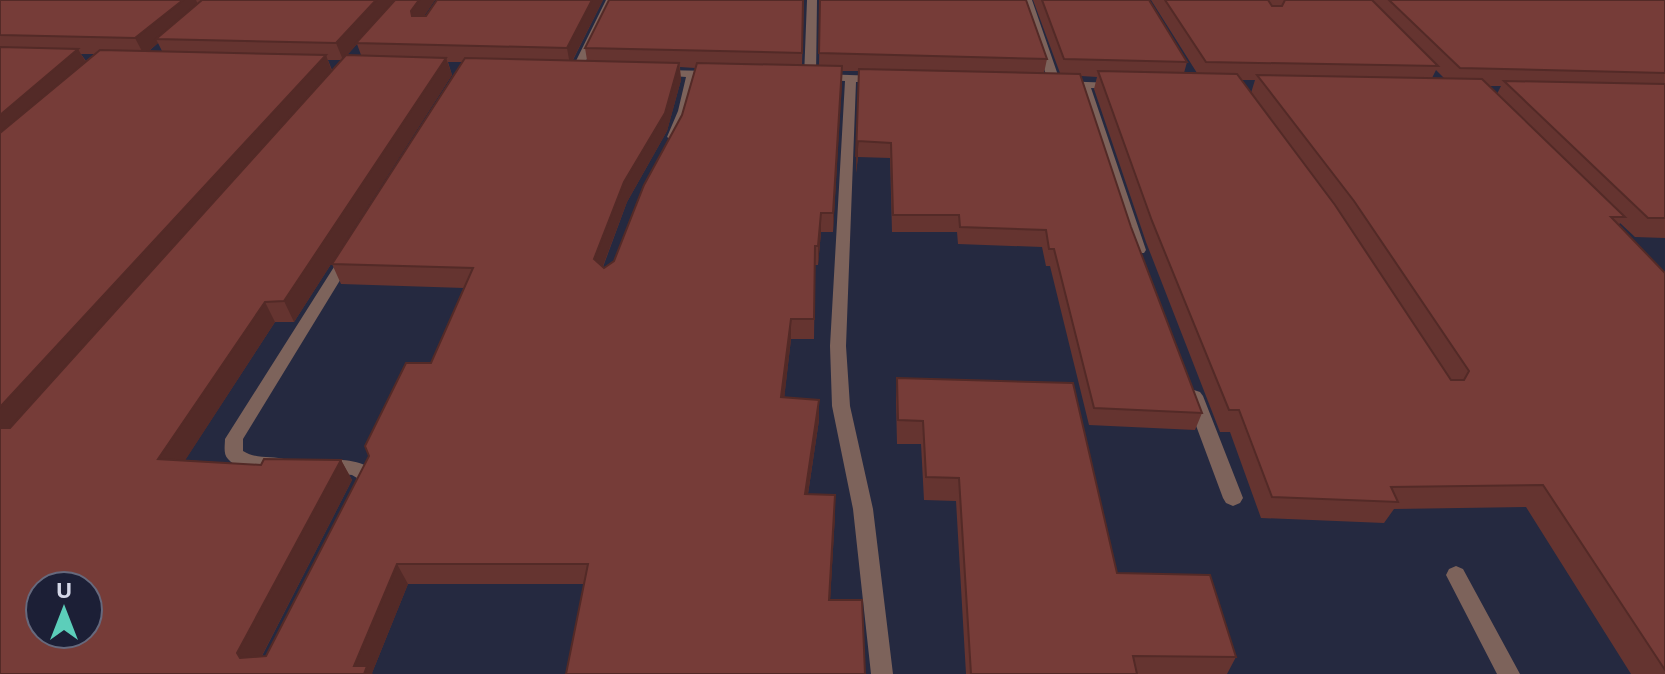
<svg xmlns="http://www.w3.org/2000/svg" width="1665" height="674" font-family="'Noto Sans',sans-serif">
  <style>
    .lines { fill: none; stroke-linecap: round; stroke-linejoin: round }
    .street { fill: #7d635b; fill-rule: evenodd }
    .wall { fill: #653430; fill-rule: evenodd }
    .shaded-wall { fill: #532a27 }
    .building { fill: #763c38; stroke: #532a27; stroke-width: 2; fill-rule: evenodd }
  </style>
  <rect width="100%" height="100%" fill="#252940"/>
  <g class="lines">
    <!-- street -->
    <path class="street" d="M606 0H616L581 71 572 73 571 71Z
      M807 0H817L816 77 821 74 878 76 884 79 878 82H856L846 346 850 406 873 509 893 674H871L853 509 832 406 830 346 845 81 821 80 816 77 810 80 804 77Z
      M1022 0H1032L1060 81 1114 83 1120 86 1114 89 1091 88 1146 250 1144 253H1134L1132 250 1079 88 1055 87 1049 84Z
      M661 70 714 71 719 74 714 77H697C693 96 690 131 673 141L667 137 678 111 686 77 657 75V71Z
      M346 255 353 259 243 439V451C257 460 271 455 287 460L289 465 287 470C270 475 240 473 228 459 223 454 225 445 225 439L339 259Z
      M1194 390 1200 392 1203 396 1243 498 1240 503 1233 506 1226 503 1223 498 1185 396 1188 392Z
      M324 459C342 460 366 459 377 475L369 492 362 494 355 492 353 487 357 478 352 475 317 471 315 466 317 461Z
      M1456 566 1463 569 1520 674H1497L1446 575 1449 569Z"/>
  </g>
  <!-- wall -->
  <path class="wall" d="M0 0H435L424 16H426L437 0H603L573 60H587L585 48 609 0H804L802 65 819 66 820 0 1047 59 1044 73H1060L1033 0H1149L1187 62 1184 73H1197L1151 0H1665V238L1635 237 1620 223 1619 225 1665 273V674H1631L1526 507 1394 509 1384 523 1261 518 1230 432H1220L1146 242 1094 89 1097 77 1081 76 1131 227 1202 413 1195 430 1089 425 1050 266H1046L1042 247 958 244 957 232H892L890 158 858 157 856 173 859 71H842L833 232H821L818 265H815L814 339H791L784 398 819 420 808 494 835 515 830 600 865 674 584 584H408L372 673 0 674ZM158 43 162 51H149ZM357 44 361 55H347ZM81 54H94L86 61ZM328 60H341L332 70ZM448 62H462L332 264 341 284 464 288 431 363 266 656H262L352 480 341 460 261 465 185 460 275 322H294L452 75ZM680 67 695 68 682 115 614 261 604 268 603 267 627 202 667 131 681 80ZM1436 70 1445 79 1432 78ZM1241 80H1255L1251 93ZM1489 86H1501L1497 94Z
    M897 378 1117 573 1236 657 1227 674H966L956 501 924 500 921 444H897L896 401Z"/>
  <!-- shaded-wall -->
  <path class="shaded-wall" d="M183 0H196L200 9 156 39 158 43 144 55 135 38Z
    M376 0H396L343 60 336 43Z
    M419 0H435L417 27 411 11Z
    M592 0H603L570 65 567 48Z
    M78 49 88 66 0 144V115Z
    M326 55 332 72 12 434 0 433V407Z
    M446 58 452 75 294 322 284 301Z
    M679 63 681 80 667 131 627 202 598 279 594 259 624 182Z
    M842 66V84L833 232V213Z
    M858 141V157L856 173V157Z
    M821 213V232L818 265V246Z
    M265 302 275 322 173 479 158 459Z
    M791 319V339L782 418 781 397Z
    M819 400V420L805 514V494Z
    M341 460 352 480 253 673 237 653Z
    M835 495V515L829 620V600Z
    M397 564 408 584 372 673 373 674H360L354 666Z"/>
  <!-- building -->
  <path class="building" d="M0 0H183L135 38 0 35Z
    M202 0H376L336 43 156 39Z
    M395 0H419L411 11 412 16H426L437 0H592L567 48 356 43Z
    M609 0H803L802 53 585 48Z
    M820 0H1026L1047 59 819 53Z
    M1042 0H1149L1187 62 1064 59Z
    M1165 0H1268L1272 6H1282L1285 0H1372L1438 66 1206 62Z
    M1389 0H1665V73L1460 68Z
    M0 47 78 49 0 115Z
    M100 50 326 55 0 407V133Z
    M346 55 446 58 284 301 265 302 158 459 261 465 264 459 341 460 237 653 240 658 266 656 369 456 365 446 406 363H431L473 268 332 264 465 58 679 63 665 113 624 182 594 259 604 268 614 261 644 185 682 115 697 63 842 66 833 213H821L818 246H815L814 319H791L781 397 819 400 805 494 835 495 829 600H862L865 674H566L588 564H397L354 666H367L364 674H0V428H10ZM40 586H88V634H40Z
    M859 69 1080 74 1131 227 1202 413 1094 408 1054 249H1049L1046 230 960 227 959 215H893L891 143 858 141 856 157Z
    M1098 71 1237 74 1335 205 1451 380H1464L1469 371 1354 201 1257 75 1482 79 1625 217H1611L1665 273V670L1543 485 1391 487 1398 502 1272 497 1239 410H1229L1152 221Z
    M1504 81 1665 84V218H1648Z
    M897 378 1073 383 1117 573 1210 575 1236 657 1133 656 1137 674H971L959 478 926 477 923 421 898 420Z"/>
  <!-- north arrow -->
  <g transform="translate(64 610)"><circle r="38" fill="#1c1f36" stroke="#66697d" stroke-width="2"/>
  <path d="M0-6L14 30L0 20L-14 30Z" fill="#5cceba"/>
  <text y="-12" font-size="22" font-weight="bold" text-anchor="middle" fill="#d5d8e8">U</text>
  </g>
</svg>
